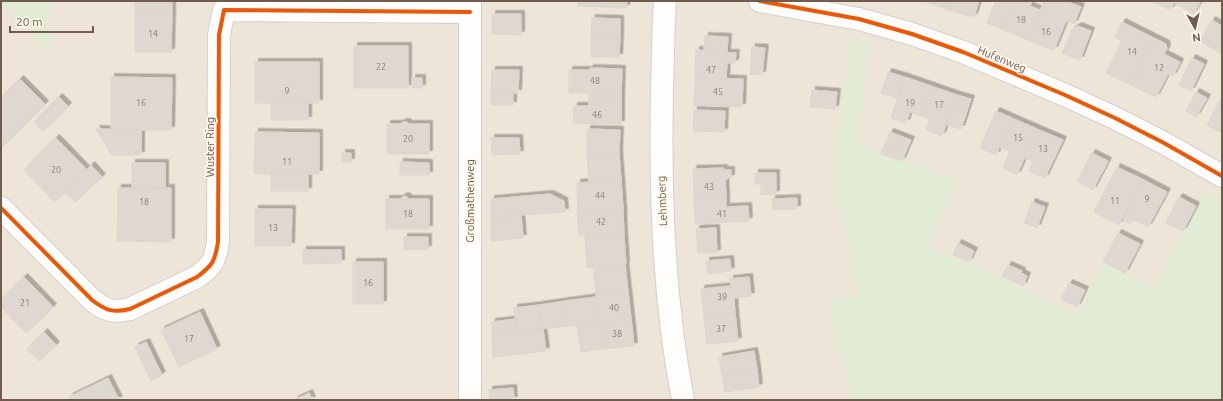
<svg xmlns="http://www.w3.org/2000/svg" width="1223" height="401" font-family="Ubuntu,sans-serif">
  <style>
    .residential { fill: #eee5d9 }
    .green { fill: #e2ebd6 }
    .building { fill: #dfd8d0; stroke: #ded5cd; filter: url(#shadow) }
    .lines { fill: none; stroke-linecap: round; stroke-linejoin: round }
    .street-casing { stroke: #d5cfc9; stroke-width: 24 }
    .street { stroke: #fefdfc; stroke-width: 22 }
    .cycleway-casing { stroke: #fdf7ec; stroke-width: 6 }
    .cycleway { stroke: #e8590c; stroke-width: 4 }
    .labels { text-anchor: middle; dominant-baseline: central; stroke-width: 3.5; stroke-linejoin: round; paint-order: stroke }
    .number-label { font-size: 9px; fill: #8f7d71 }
    .street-label { font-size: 11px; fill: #715b4e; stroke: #fdf7ec }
  </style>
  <defs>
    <filter id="shadow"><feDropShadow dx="3.5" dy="-3.5" stdDeviation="0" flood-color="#0004"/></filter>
  </defs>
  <rect width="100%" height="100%" fill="#f6f2ea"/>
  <!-- residential -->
  <path class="residential" d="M1 1H1222V400H1Z"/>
  <!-- green -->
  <path class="green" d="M1 1H50L49 52 1 3Z
    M850 38 872 45 867 52 857 144 956 180 928 246 1028 291 1077 315 1103 262 1154 288 1204 190 1222 200V400H852L843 356H839L830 301 859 296 848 239 836 198 837 143Z"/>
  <!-- building -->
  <path class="building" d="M135 1H172V15H135Z
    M578 1H627L626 8 578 6Z
    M923 1H952L949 10Z
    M952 1H979L974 17 949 10Z
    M996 1H1014L1002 29 987 23Z
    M1014 1H1032L1030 6 1040 10 1028 40 1002 29Z
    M1044 1H1065L1081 7 1074 24 1066 21 1054 50 1028 40Z
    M1152 1H1175L1170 10Z
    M1176 1H1201L1193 14 1175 3Z
    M492 14H521V35L492 34Z
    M135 15H172L171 52H135Z
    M592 18 620 19V38H591Z
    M1212 20 1222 26V34L1213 49 1200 41Z
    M1122 22 1154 38 1131 85 1106 73 1122 41 1115 37Z
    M1078 26 1091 31 1080 60 1062 53 1072 30Z
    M1222 34V54L1213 49Z
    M705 36 728 37 727 51 704 50Z
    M591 38H620L619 57H591Z
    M1154 38 1166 44 1167 49 1164 54 1180 62 1173 76 1168 74 1156 97 1131 85Z
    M354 46H408V88H354Z
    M752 47 765 48 762 75 750 74Z
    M696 50 727 51V53H736L735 63H727L726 79 695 78Z
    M1192 58 1204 64 1191 91 1179 85Z
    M255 62H319V103H255Z
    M590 68 622 69 621 96H589V93H569V70H590Z
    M492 70H519L518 93 491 92Z
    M888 72 905 77 897 98 881 93Z
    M111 77 172 78 171 130H111Z
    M905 77 931 86 920 116 910 112 906 123 891 118Z
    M412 78H422V88H412Z
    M695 78 743 79 742 107 694 105Z
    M20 79 45 104 2 147 1 98Z
    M931 86 957 95 942 136 926 130 930 119 920 116Z
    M812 90 837 92 835 109 810 107Z
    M491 92 513 93V105H491Z
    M1196 92 1207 98 1196 117 1186 111Z
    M957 95 971 99 961 129 947 125Z
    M589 96H621V124L573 123 574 106H589Z
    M59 97 68 106 43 131 34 122Z
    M1222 97V133L1207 125Z
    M271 103H308V120H271Z
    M694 110 725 111 724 132 693 131Z
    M996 111 1012 118 996 155 980 148Z
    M1012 118 1037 129 1017 175 1003 168 1010 151 999 147Z
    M403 122H407L409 124H429V154H387V124H400Z
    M96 129 141 130V155H112Z
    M587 129 620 130 619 153H587Z
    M1037 129 1063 140 1045 178 1029 171 1033 161 1024 158Z
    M255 132 319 133V174H254Z
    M890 132 911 140 906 151 885 144Z
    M56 138 88 171 55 202 24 170Z
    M491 138H519L520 154 492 155Z
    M885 144 906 151 902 161 881 154Z
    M342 153H351V162H342Z
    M587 153H619L621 180 589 182Z
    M1092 153 1108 161 1093 190 1077 181Z
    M400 162 429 163V175H400Z
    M132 163H165V188L132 187Z
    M91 165 102 177 75 202 65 192 88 171 87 170Z
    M1117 167 1142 179 1119 225 1094 212Z
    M724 168V170H731V178L725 179 726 195 694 197 693 169Z
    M755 173H776V194L761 195V184H755Z
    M271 174H308V191H271Z
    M1142 179 1167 192 1148 227 1133 219 1130 224 1123 220 1129 208 1128 207Z
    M621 180 623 208 578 210 577 183Z
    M118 188H171V242L117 241Z
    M550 194 564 201 565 212 491 217V199Z
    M726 195V207L748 206 749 221 695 224 694 197Z
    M406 196 409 199H429V229H386V199H400L402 197Z
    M1179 197 1196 206 1183 231 1166 223Z
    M797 198V209L773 210 772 199Z
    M1032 202 1045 207 1037 228 1024 223Z
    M623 208 624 236 585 238V235H579L577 210Z
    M255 209H292L291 246H255Z
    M521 215 523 238 491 241V217Z
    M716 228 717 253H698L696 229Z
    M1118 233 1140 244 1125 273 1103 262Z
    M624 236 626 264 587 268 585 238Z
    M404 237H428V249L404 250Z
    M958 243 974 251 969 262 953 255Z
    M303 250H341V263L303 264Z
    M730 259 731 271 708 274 706 261Z
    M353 262H383V304H353Z
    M625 264 628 291 596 294 593 267Z
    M1008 265 1022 271 1021 273 1027 276 1023 286 1002 276Z
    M24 277 53 307 26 333 1 307V300Z
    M749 277 751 296 734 298 735 313 704 317 701 289 731 286 730 279Z
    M1069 283 1085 290 1077 307 1061 299Z
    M628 291 631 318 599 322 596 294Z
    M596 297 599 322 568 326 565 301Z
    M566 301 568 326 541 329 539 305Z
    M539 305 541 329 517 332 514 308Z
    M200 312 217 349 179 367 161 330Z
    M735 313 738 341 707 344 704 317Z
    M631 318 634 346 603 349 599 322Z
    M516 319 517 332 492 335V322Z
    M599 322 603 349 581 352 577 324Z
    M543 329 546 351 493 357 492 335Z
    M44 332 56 345 39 361 27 349Z
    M146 342 162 375 151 381 135 347Z
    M754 351 757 369 722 375 719 357Z
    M757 369 759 387 725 392 722 375Z
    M108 378 119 400H71L69 397Z
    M513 388 514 400H490L489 390Z
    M309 393 312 400H294Z"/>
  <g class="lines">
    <defs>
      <path id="street" d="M665 1C663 30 663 60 662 89 660 193 663 297 683 400
        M760 1 859 19 912 34 963 52 1065 95 1115 118 1164 143 1222 176
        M1 208 92 300C106 311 114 313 130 309L197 277C213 265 215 261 218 242L219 35 224 10 470 12
        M470 400V1"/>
    </defs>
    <!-- street casing -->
    <use href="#street" class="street-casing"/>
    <!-- street -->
    <use href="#street" class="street"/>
    <defs>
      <path id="cycleway" d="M760 1 859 19 912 34 963 52 1065 95 1115 118 1164 143 1222 176
        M1 208 92 300C106 311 114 313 130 309L197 277C213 265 215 261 218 242L219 35 224 10 470 12"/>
    </defs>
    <!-- cycleway casing -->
    <use href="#cycleway" class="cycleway-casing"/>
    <!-- cycleway -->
    <use href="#cycleway" class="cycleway"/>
  </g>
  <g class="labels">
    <!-- number labels -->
    <g class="number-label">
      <text x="1021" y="20">18</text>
      <text x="1046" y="32">16</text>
      <text x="153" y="34">14</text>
      <text x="1132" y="52">14</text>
      <text x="381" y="67">22</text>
      <text x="1159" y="68">12</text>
      <text x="711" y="70">47</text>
      <text x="595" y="81">48</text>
      <text x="287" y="91">9</text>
      <text x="718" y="92">45</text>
      <text x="141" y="103">16</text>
      <text x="910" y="103">19</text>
      <text x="939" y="105">17</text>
      <text x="597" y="115">46</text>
      <text x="1018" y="138">15</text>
      <text x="408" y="139">20</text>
      <text x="1043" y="149">13</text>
      <text x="287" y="162">11</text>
      <text x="56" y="170">20</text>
      <text x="709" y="187">43</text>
      <text x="600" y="196">44</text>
      <text x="1147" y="199">9</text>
      <text x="1115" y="201">11</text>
      <text x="144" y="202">18</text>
      <text x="408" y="214">18</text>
      <text x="722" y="214">41</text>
      <text x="601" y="222">42</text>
      <text x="273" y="228">13</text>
      <text x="368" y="283">16</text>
      <text x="722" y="297">39</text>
      <text x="25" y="303">21</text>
      <text x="614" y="308">40</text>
      <text x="721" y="329">37</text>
      <text x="617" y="334">38</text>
      <text x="189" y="339">17</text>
    </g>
    <!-- street labels -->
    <g class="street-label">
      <text transform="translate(1002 59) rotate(23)">Hufenweg</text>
      <text transform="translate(210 147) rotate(-90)">Wuster Ring</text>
      <text transform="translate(470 201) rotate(-90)">Großmathenweg</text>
      <text transform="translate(662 201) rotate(-92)">Lehmberg</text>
    </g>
  </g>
  <!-- border -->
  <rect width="1223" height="401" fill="none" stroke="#715b4e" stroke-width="4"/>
  <!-- north arrow -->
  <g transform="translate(1195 28) rotate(172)" stroke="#fdf7ec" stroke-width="3" paint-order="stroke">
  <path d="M0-3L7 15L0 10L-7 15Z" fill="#715b4e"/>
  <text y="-6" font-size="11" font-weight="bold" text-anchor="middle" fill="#715b4e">N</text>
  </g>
  <!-- scale -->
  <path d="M10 26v6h83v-6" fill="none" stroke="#715b4e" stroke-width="2"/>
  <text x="16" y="26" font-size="12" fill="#715b4e" stroke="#fdf7ec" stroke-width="3" paint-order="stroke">20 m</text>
</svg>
